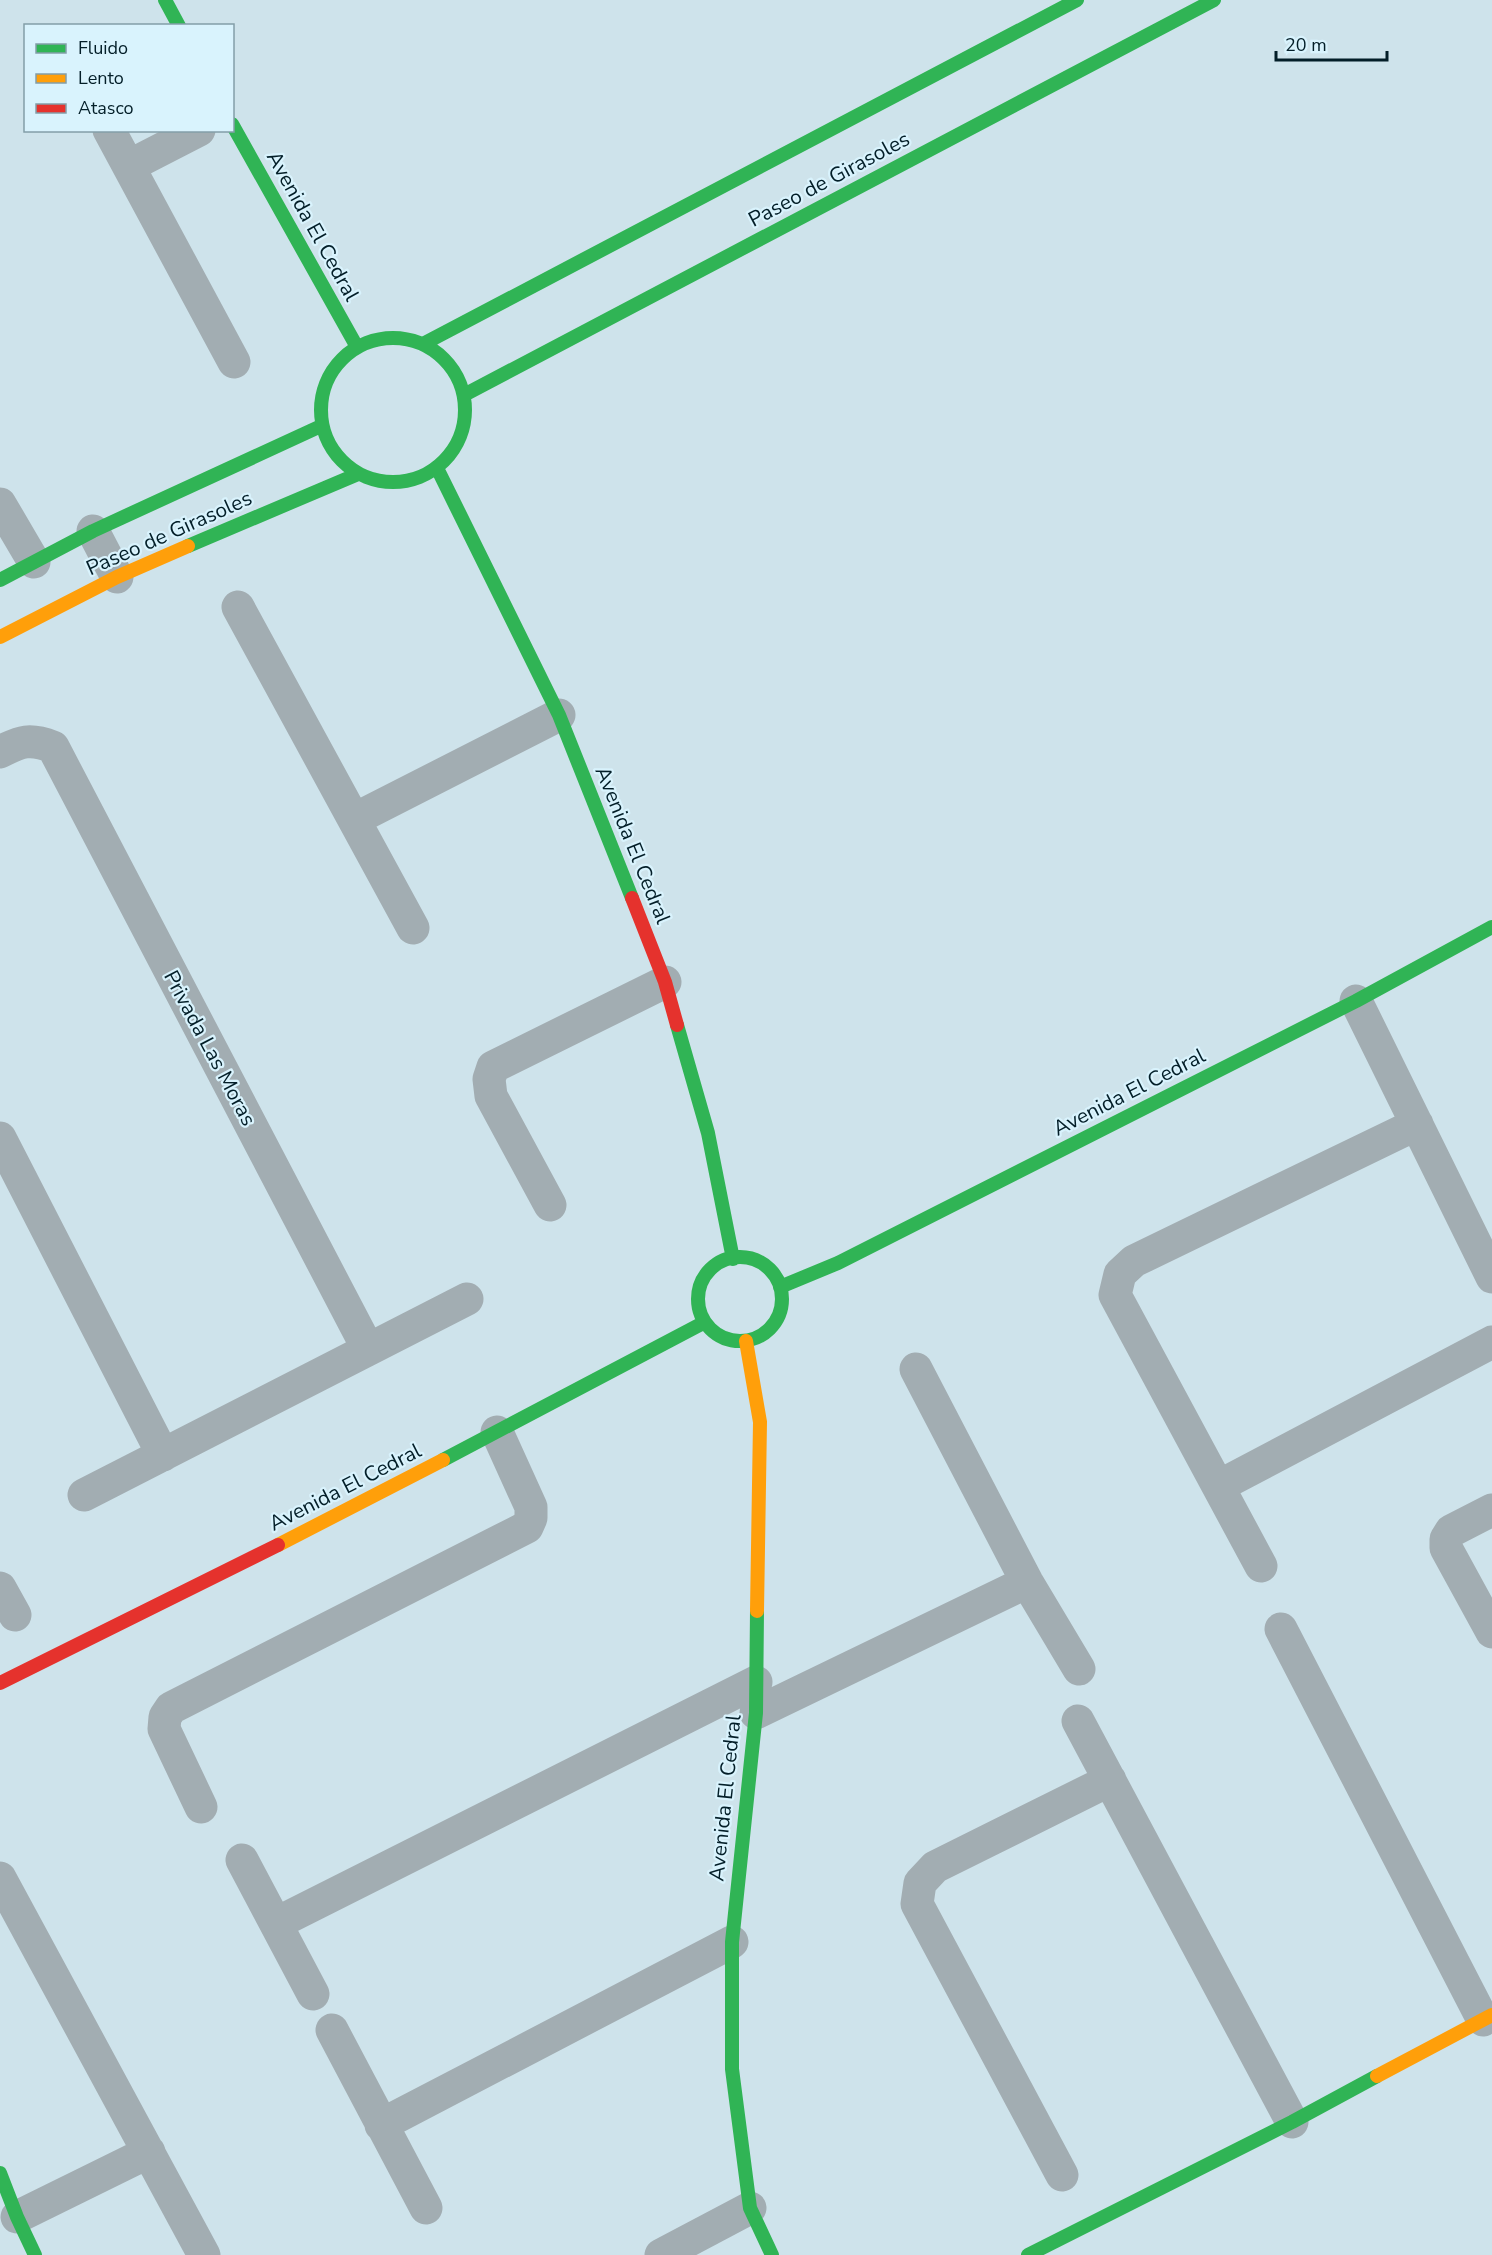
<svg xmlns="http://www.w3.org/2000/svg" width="1492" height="2255" font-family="'Nunito Sans',sans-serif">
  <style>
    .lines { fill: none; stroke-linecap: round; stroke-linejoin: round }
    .street { stroke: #a2adb2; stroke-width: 33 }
    .fast { stroke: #30b455; stroke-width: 14 }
    .slow { stroke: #ff9f0a; stroke-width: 14 }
    .jam { stroke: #e5322d; stroke-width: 14 }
    .labels { text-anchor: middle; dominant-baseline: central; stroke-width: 4.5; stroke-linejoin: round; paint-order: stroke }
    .street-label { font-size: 21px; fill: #031e28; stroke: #d9f3fd }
  </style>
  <rect width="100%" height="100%" fill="#cee3eb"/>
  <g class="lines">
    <!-- street -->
    <path class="street" d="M109 130 234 362
      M129 166 199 130
      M0 504 34 562
      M93 531 117 577
      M238 607 413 928
      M0 752C21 741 30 738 53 747L368 1349
      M355 819 559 715
      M1356 1001 1492 1277
      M0 1138 163 1455
      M550 1205 491 1096 489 1079 493 1067 665 982
      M916 1369 1027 1582 1079 1669
      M1219 1486 1492 1342
      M84 1495 467 1299
      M1492 1510 1451 1531 1446 1539V1548L1492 1632
      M1261 1566 1115 1295 1120 1274 1134 1261 1417 1124
      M0 1588 15 1615
      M1281 1629 1483 2020
      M756 1713 1027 1582
      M1078 1721 1292 2122
      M201 1807 164 1729 165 1717 171 1708 527 1527 531 1518V1507L497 1432
      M242 1860 313 1994
      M0 1878 204 2255
      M277 1923 756 1682
      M332 2030 426 2208
      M381 2125 732 1942
      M1062 2175 917 1904 920 1883 935 1867 1110 1780
      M17 2217 149 2152
      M661 2255 750 2208"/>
    <!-- fast -->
    <path class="fast" d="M165 0 179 26
      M232 124 357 347
      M321 410a72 72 0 1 1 144 0a72 72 0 1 1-144 0Z
      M423 344 1077 0
      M464 395 1214 0
      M437 468 559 715 632 898
      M188 546 358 474
      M0 580 93 531 321 426
      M677 1025 708 1133 733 1259
      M698 1299a42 42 0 1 1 84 0a42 42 0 1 1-84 0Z
      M780 1287 838 1263 1356 1001 1492 927
      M443 1460 705 1322
      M757 1611 756 1713 732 1942V2069L750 2208 772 2255
      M0 2173 17 2217 35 2255
      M1028 2255 1292 2122 1377 2076"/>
    <!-- slow -->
    <path class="slow" d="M0 637 117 577 188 546
      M746 1341 760 1422 757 1611
      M278 1545 443 1460
      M1377 2076 1492 2015"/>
    <!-- jam -->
    <path class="jam" d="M632 898 665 982 677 1025
      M0 1683 278 1545"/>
  </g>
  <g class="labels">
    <!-- street labels -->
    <g class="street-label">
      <text transform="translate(829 179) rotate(-28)">Paseo de Girasoles</text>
      <text transform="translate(313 226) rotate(61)">Avenida El Cedral</text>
      <text transform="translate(169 533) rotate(-24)">Paseo de Girasoles</text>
      <text transform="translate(633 845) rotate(68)">Avenida El Cedral</text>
      <text transform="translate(210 1048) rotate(62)">Privada Las Moras</text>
      <text transform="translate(1129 1092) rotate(-27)">Avenida El Cedral</text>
      <text transform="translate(345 1487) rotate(-27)">Avenida El Cedral</text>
      <text transform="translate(725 1798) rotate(-84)">Avenida El Cedral</text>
    </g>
  </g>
  <!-- legend -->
  <rect x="24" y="24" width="210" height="108" fill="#d9f3fd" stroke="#839ea8" stroke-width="1.5"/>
  <rect x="36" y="44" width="30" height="9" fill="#30b455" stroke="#839ea8" stroke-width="1.5"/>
  <text x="78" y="54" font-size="18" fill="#031e28">Fluido</text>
  <rect x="36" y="74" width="30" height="9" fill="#ff9f0a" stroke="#839ea8" stroke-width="1.5"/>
  <text x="78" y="84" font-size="18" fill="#031e28">Lento</text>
  <rect x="36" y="104" width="30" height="9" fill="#e5322d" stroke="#839ea8" stroke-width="1.5"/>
  <text x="78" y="114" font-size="18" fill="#031e28">Atasco</text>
  <!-- scale -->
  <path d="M1276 51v9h111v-9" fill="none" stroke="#031e28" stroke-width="3"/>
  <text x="1285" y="51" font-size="18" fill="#031e28" stroke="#d9f3fd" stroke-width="4.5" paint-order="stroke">20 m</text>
</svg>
